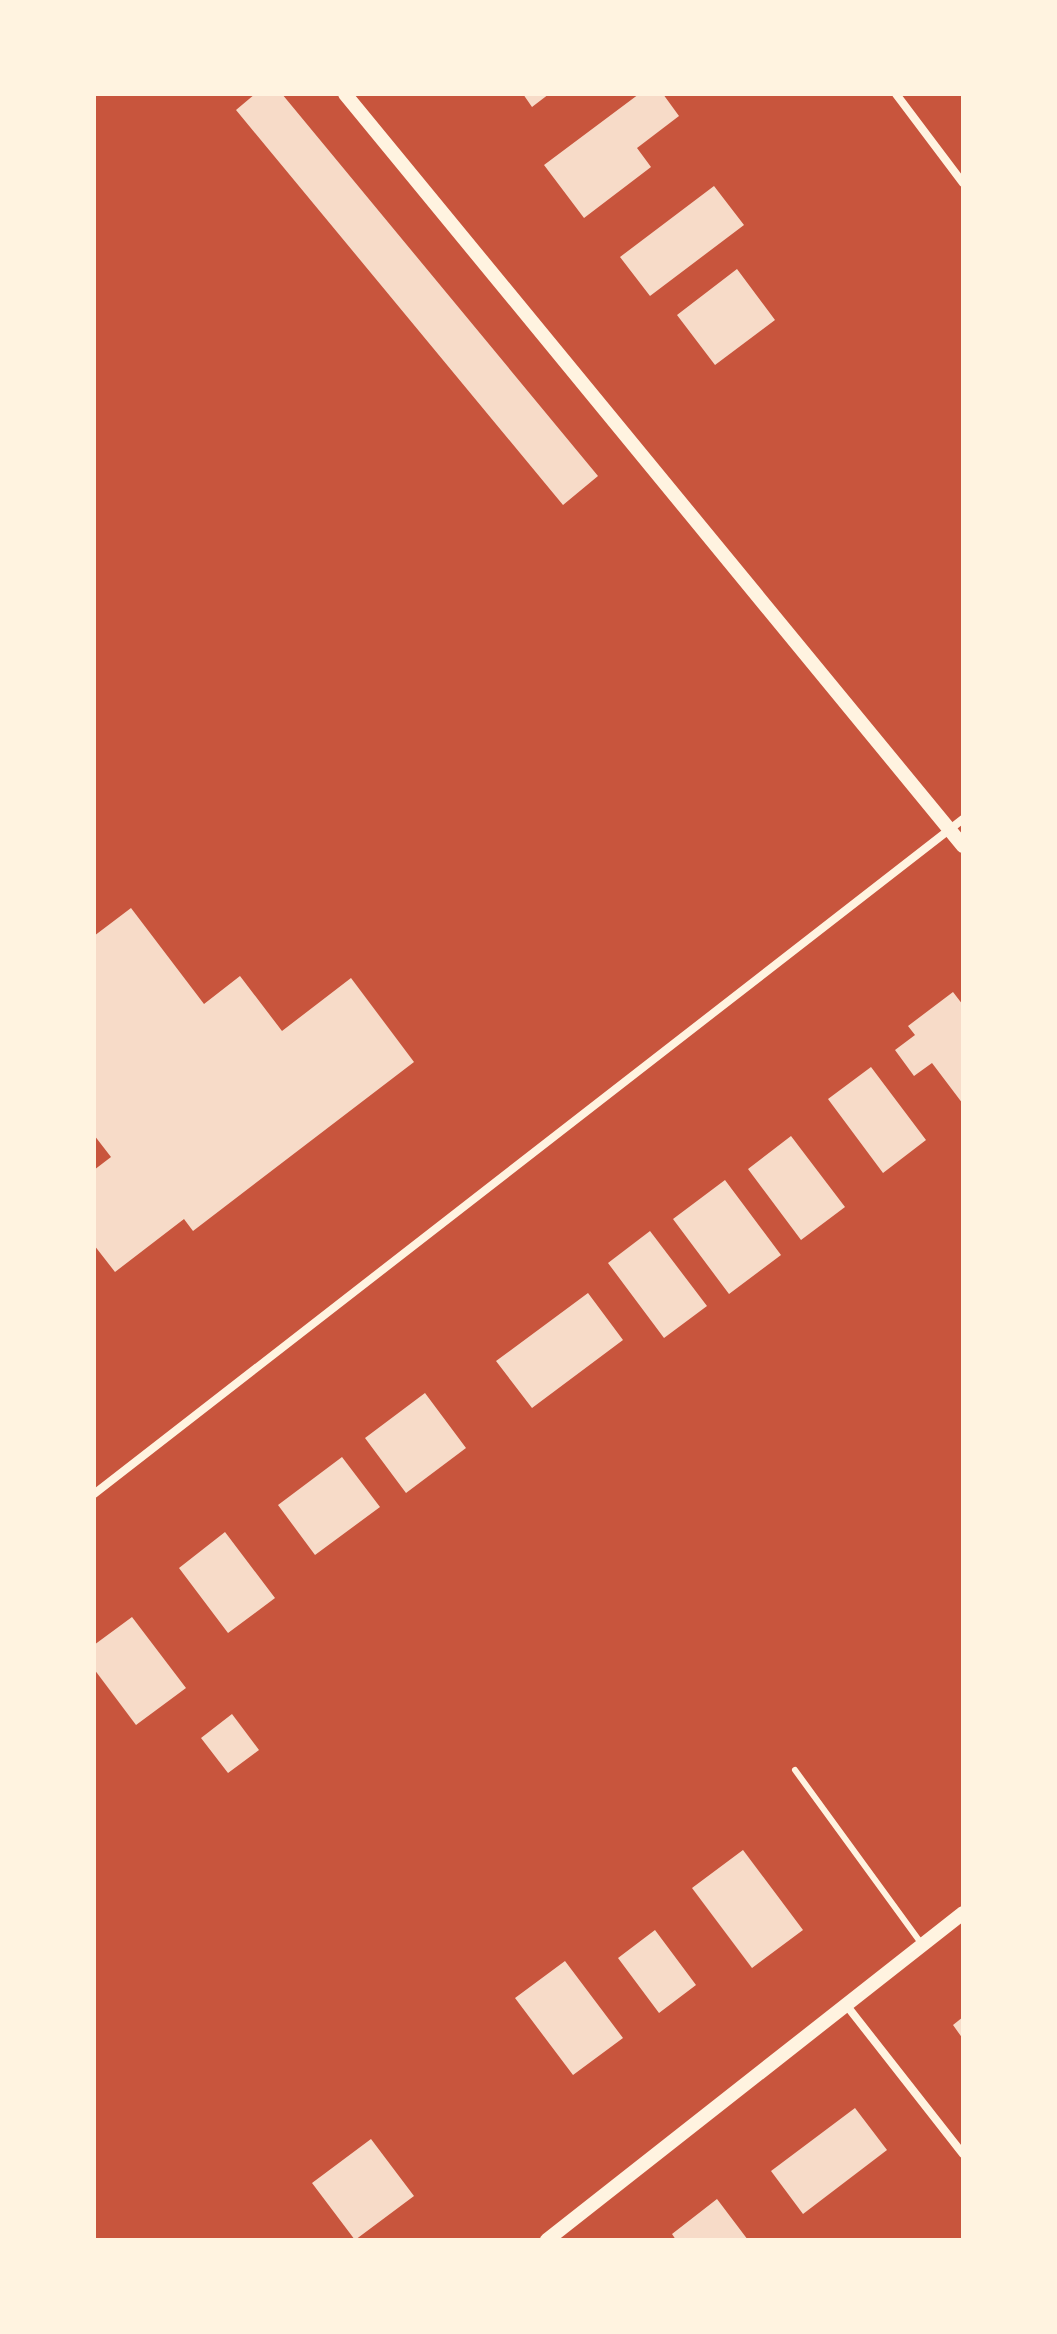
<svg xmlns="http://www.w3.org/2000/svg" width="1057" height="2334" font-family="'Golos Text',sans-serif">
  <style>
    .building { fill: #f7dbc8 }
    .lines { fill: none; stroke-linecap: round; stroke-linejoin: round }
    .service { stroke: #fff3e0; stroke-width: 6 }
    .minor { stroke: #fff3e0; stroke-width: 8 }
    .tertiary { stroke: #fff3e0; stroke-width: 14 }
  </style>
  <rect width="100%" height="100%" fill="#c8553d"/>
  <!-- building -->
  <path class="building" d="M255 94H282L598 476 563 505 236 110Z
    M523 94H549L532 107Z
    M639 94H663L679 116 637 148 651 167 584 218 544 165Z
    M714 186 744 225 650 296 620 257Z
    M737 269 775 320 715 365 677 315Z
    M131 908 204 1004 240 976 282 1031 351 978 414 1062 193 1231 184 1219 115 1272 94 1245V1170L111 1157 94 1135V936Z
    M953 992 963 1005V1104L932 1063 914 1076 895 1050 915 1035 908 1026Z
    M871 1067 926 1140 883 1173 828 1099Z
    M791 1136 845 1207 801 1240 748 1169Z
    M725 1180 781 1255 729 1294 673 1219Z
    M650 1231 707 1306 664 1338 608 1263Z
    M588 1293 623 1340 532 1408 496 1361Z
    M425 1393 466 1448 406 1493 365 1438Z
    M342 1457 380 1507 315 1555 278 1505Z
    M225 1532 275 1598 228 1633 179 1568Z
    M132 1617 186 1688 136 1725 94 1669V1645Z
    M232 1714 259 1750 228 1773 201 1738Z
    M743 1850 803 1930 752 1968 692 1888Z
    M655 1930 696 1985 659 2013 618 1958Z
    M565 1961 623 2038 573 2075 515 1998Z
    M963 2017V2039L953 2025Z
    M855 2108 887 2150 803 2214 771 2171Z
    M371 2139 414 2196 355 2240 312 2183Z
    M717 2199 748 2240H676L672 2234Z"/>
  <g class="lines">
    <!-- service -->
    <path class="service" d="M795 1770 921 1943"/>
    <!-- minor -->
    <path class="minor" d="M896 94 963 183
      M94 1494 963 819
      M847 2006 963 2154"/>
    <!-- tertiary -->
    <path class="tertiary" d="M345 94 963 846
      M547 2240 963 1913"/>
  </g>
  <!-- border -->
  <rect width="1057" height="2334" fill="none" stroke="#fff3e0" stroke-width="192"/>
</svg>
